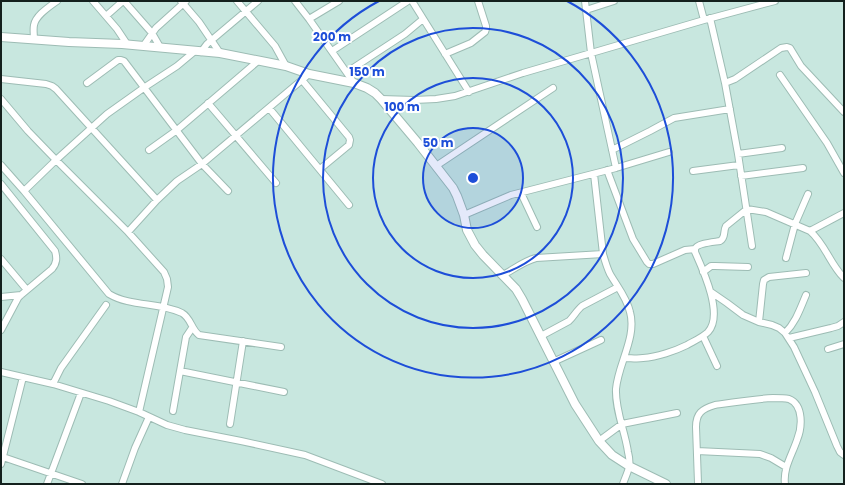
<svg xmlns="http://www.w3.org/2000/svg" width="845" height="485" font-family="Poppins,sans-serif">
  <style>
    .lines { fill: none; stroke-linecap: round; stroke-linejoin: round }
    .minor-casing { stroke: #9dbcb4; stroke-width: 8 }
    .tertiary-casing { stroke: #9dbcb4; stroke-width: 10 }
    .minor { stroke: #fff; stroke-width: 6 }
    .tertiary { stroke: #fff; stroke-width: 8 }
    .ring { fill: none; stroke: #1d4ed8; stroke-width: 2 }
    .centre { fill: #1d4ed8; stroke: #fff; stroke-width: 2 }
    .ring-label { font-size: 12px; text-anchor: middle; font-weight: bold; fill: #1d4ed8; stroke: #fff; stroke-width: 4; stroke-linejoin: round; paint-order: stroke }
  </style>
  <rect width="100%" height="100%" fill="#c8e7df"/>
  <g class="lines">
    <defs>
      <path id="minor" d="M93 1 117 29 127 44
        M124 1 152 33 160 47
        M181 1 199 22 220 53
        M237 1 275 46 286 66
        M295 1 309 19 354 83
        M412 1 469 92
        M585 1 591 53 616 168
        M699 1 704 20
        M586 10 614 1
        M106 16 123 1
        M710 18 725 83 738 154 752 246
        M309 19 339 1
        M34 39C34 35 33 30 34 25 36 15 49 7 57 1
        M144 45 156 28 186 1
        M332 51 408 1
        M201 52 207 44 258 1
        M445 54 471 43 485 32 486 29V26L478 1
        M347 72 405 34 423 19
        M780 75 827 143 844 173
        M1 79 46 84 52 86 56 89 157 200
        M302 80 349 137 350 140 349 145 320 169
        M87 83 118 60H121L124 61 202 164 228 191
        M725 83 735 79 781 48 787 47 790 48 801 66 844 112
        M1 99 28 131 56 160 128 232 164 272 167 279 168 287 139 412
        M381 99 414 100 436 99 455 96 523 73 704 20 775 1
        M208 103 276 183
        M269 108 349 205
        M149 150 177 130 258 61
        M612 150 650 131 674 118 730 109
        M738 154 782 148
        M1 165 24 191 109 294C131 307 159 302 182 313 191 318 191 329 199 335L281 347
        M436 166 553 88
        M607 170 633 239 647 262 649 264H653L685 250 695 249
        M693 171 739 165
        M594 174 603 254C605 261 607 268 610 274 617 286 627 298 630 312 637 337 618 364 616 389 615 410 625 431 628 452 629 456 630 462 629 467 628 472 625 478 623 484
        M741 176 803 168
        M1 184 55 251C57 258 57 263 52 269L21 295 18 298 1 330
        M24 191 56 160 107 114 145 87 177 66 195 51
        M521 193 537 227
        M464 215 511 195 616 168 669 152
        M810 231 844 213
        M128 232 157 200 177 181 202 164 309 74
        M786 258 795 224 808 194
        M1 259 27 290
        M703 272 711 266H715L748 267
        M503 275C514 269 524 261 536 258L603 254
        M711 292 727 303 743 315 759 322 772 325 779 328 785 333 794 347 815 392 837 446 840 452 844 455
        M1 297 21 295
        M759 322 763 284 764 280 769 277 806 273
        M785 333C796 322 800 309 806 295
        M541 336 569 321C574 316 577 310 582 306L618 287
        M703 336 717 366
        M789 338 831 328 838 326 844 322
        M828 349 844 344
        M625 358C631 358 637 359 643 358 657 357 675 351 687 345 694 341 703 337 708 332 724 315 703 270 695 252 695 251 695 250 695 249 697 243 715 242 720 241 726 238 723 231 726 226L747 209 766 212 810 231C825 244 830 264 844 278
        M553 362 601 340
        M180 371 284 392
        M1 372 53 384 109 401 139 412 167 425 185 430 241 441 305 455 382 484
        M53 384 61 368 106 305
        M173 411 186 337 192 328
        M230 424 243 341
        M599 441 622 424 677 413
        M697 451 760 454 771 458 786 467
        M3 457 82 484
        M1 464 23 377
        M698 483 696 427C696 413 702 409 715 405 735 402 754 399 773 398 778 398 784 398 789 399 804 405 802 428 797 440 792 455 783 468 785 484
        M47 484 81 393
        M122 484 135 448 149 417"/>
      <path id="tertiary" d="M1 37 69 42 122 44 220 53 286 66 309 74 354 83 367 88 375 93 381 99 418 143 453 188 457 196 464 215 467 230 475 245 483 255 516 289 522 299 575 404 599 441 612 455 629 466 666 484"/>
    </defs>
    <!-- minor casing -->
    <use href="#minor" class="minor-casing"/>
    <!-- tertiary casing -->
    <use href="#tertiary" class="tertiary-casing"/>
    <!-- minor -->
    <use href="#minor" class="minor"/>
    <!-- tertiary -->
    <use href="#tertiary" class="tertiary"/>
  </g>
  <!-- distance rings -->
  <circle cx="473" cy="178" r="50" fill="#1d4ed8" fill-opacity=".12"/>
  <g class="ring">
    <circle cx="473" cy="178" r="50"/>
    <circle cx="473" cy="178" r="100"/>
    <circle cx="473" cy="178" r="150"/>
    <path d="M567 1A200 200 0 1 1 379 1"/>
  </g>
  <circle cx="473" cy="178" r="6" class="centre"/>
  <g class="ring-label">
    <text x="332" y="41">200 m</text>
    <text x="367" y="76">150 m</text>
    <text x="402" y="111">100 m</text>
    <text x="438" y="147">50 m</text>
  </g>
  <!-- border -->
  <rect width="845" height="485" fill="none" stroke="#14201d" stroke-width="4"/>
</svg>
